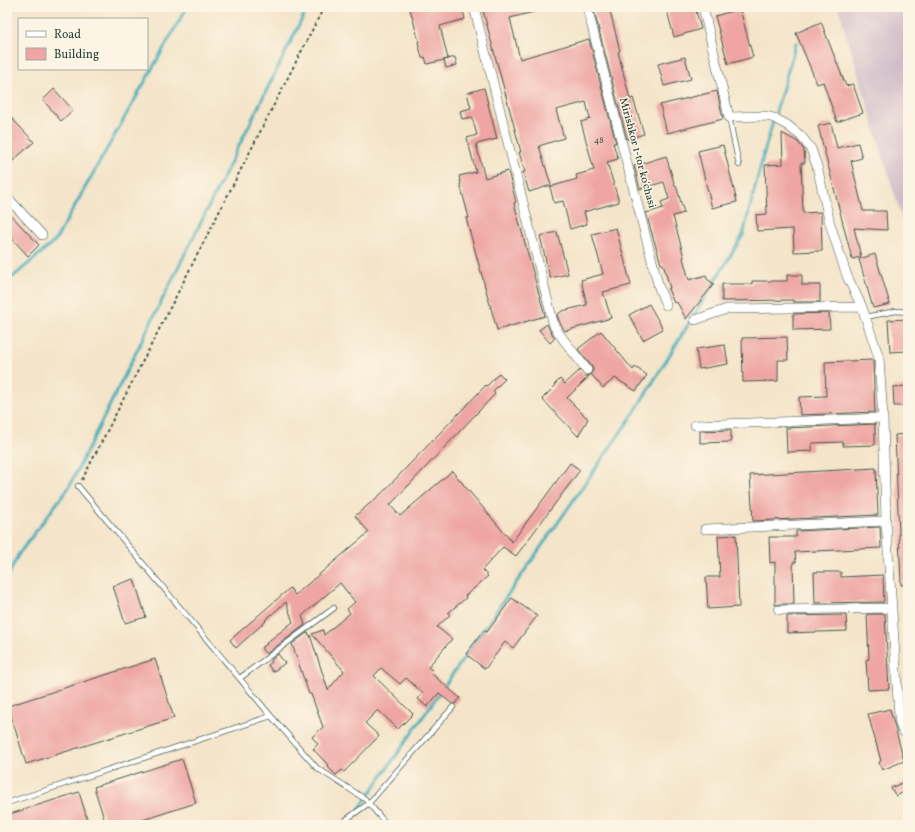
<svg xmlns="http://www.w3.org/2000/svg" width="915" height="832" font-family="Vollkorn,serif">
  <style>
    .industrial { fill: #d1bdc9 }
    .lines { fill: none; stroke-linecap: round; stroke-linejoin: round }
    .stream { stroke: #3eaeb9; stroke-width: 3 }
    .building { fill: #eea5a3 }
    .lane-casing { stroke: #3f564a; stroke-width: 6 }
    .street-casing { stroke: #3f564a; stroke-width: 10 }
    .path { stroke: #3f564a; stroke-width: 2; stroke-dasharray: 3 3; stroke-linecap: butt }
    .lane { stroke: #fff; stroke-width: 4.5 }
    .street { stroke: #fff; stroke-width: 9 }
    .labels { text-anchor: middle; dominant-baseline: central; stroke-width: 3; stroke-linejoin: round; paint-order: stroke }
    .number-label { font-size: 9px; fill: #535750 }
    .street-label { font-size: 11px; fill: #1f3d34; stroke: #fcf5e5 }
  </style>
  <rect width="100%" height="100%" fill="#fcf5e5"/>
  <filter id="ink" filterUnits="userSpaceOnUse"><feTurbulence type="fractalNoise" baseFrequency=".025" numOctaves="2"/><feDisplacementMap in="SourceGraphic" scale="8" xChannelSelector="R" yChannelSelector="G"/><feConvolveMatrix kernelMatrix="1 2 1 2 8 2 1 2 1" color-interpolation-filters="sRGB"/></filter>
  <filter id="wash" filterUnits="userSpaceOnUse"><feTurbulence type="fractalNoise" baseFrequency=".012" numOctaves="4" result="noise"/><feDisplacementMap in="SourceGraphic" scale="16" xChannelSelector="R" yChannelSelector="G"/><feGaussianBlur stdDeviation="0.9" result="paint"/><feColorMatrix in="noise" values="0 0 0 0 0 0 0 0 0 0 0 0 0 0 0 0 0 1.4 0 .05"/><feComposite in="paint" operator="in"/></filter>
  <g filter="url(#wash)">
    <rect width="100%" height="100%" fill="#f4e4c9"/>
    <!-- industrial -->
    <path class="industrial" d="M838 7H908V239Z"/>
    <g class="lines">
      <!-- stream -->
      <path class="stream" d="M7 282 55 241 187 7
        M7 578 18 555 69 487 308 7
        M359 809 634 413 743 235 763 156 796 43
        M347 825 354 815"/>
    </g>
    <g id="blocks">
      <!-- building -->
      <path class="building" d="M418 7H462L465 19 440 26 448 59 427 64 425 57 422 58 418 42H419L410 9Z
        M482 7H541V10L510 18 520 59 589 39 616 143H613L618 159 607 162 619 202 584 212 587 224 570 229 563 201 554 203 550 187 577 179 576 175 594 170 581 122 590 119 586 102 556 110 564 138 539 146 551 185 529 192 523 172H525L519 152H521Z
        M593 7H609L620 51 618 52 630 99 633 98 644 134 627 139Z
        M666 7H695L701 29 674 37Z
        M740 9 753 57 728 64 715 16Z
        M821 22 846 86 853 84 863 113 837 122 823 82 817 84 796 33Z
        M455 57 457 65 446 68 444 60Z
        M685 57 691 79 664 86 658 64Z
        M484 88 497 139 476 144 485 178 508 171 516 202 514 203 545 316 497 330 466 218H469L460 184H461L459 176 476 172 467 138 477 135 472 117 462 119 460 111 471 108 467 93Z
        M54 89 73 110 61 121 43 100Z
        M717 91 723 119 667 133 660 105Z
        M7 113 34 142 7 166Z
        M831 123 837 148 858 143 862 158 851 161 863 211H886L887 230 854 228 861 257 852 259 818 126Z
        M782 133 798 142 804 150 805 163H801L803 213 821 212 822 251 794 252 793 229 757 231 756 215 767 214 765 165 783 164Z
        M723 145 737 202 712 208 698 151Z
        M666 156 675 186 676 185 684 213 673 216 684 257 683 258 689 280 706 275 707 279 714 284 686 319 677 302 674 303 668 289 670 288 663 264H661L646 213 663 208 661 202 669 199 664 182 640 189 634 166Z
        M7 211 39 245 28 256 7 233Z
        M616 228 631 285 603 292 611 318 565 331 560 323 557 315 562 311 587 305 581 280 603 274 592 234Z
        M557 232 568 274 550 278 540 236Z
        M875 254 890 304 873 308 859 259Z
        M787 275H802V285H820V302H793V300L722 301V284H752V281H787Z
        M649 304 663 329 643 340 629 315Z
        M829 313 830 329 793 330V314Z
        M908 319V351L890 352 888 320Z
        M547 324 549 329 555 338 550 343 539 330Z
        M601 331 633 370 635 367 647 375 636 391 615 378 603 388 591 374 567 398 588 419 578 436 542 399 555 386 554 385 560 379 565 384 580 370 585 376H588L591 374 593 370 592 367 578 349Z
        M787 337 788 360H778V381L743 382 742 338Z
        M725 345 728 364 699 369 696 349Z
        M873 360 875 412 800 415 799 397 826 396 825 362Z
        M499 373 505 379 493 391 495 394 390 505 400 516 452 471 512 542 570 463 580 470 516 556 503 547 482 570 488 576 465 596 466 598 448 613 450 615 437 627 452 639 428 667 433 671 431 673 460 698 455 704H452L439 693 427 707 418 699 423 693 406 678 400 684 381 668 374 676 413 714 398 729 378 710 365 723 379 736 344 772 342 770 336 775 328 767 329 766 313 749 318 744 312 737 323 727 311 694H309L292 644 308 632 309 635H310L328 690 344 671 312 634 323 630 324 635 350 613 347 609 355 602 340 583 302 616 305 625 266 654 261 648 267 644 266 643 293 622 286 602 265 620 266 621 236 648 230 640 290 588 295 595 369 532 355 516 381 494 486 385 487 386Z
        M908 386V406H894L893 387Z
        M875 424V445L843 446V442L812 443V451L787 452 786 428Z
        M731 430V442L700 443V431Z
        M908 434V585H901L895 435Z
        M876 468 878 515 753 521 750 475Z
        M880 527 881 548 795 552 796 562H793L794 604H779L775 605V562L770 563 769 537H796V531Z
        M736 535 739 607 708 609 706 577H720L718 536Z
        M814 572H841V577L883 575 884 602 815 603Z
        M134 579 146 617 125 623 113 586Z
        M512 598 537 616 513 648 505 642 485 669 466 654 484 630 487 632Z
        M867 614H885L889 689 868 690 866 660 869 659Z
        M846 615 847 631 787 633V616Z
        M278 654 285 663 273 672 268 665 272 662 271 660Z
        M155 659 174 718 26 764 8 706Z
        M890 709 904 761 882 770 879 762 881 761 868 714Z
        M182 759 196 803 127 825H106L94 787Z
        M908 780V790L896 796 891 788Z
        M79 792 89 825H7V815Z"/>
    </g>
  </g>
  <g filter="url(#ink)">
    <use href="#blocks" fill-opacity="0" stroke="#3f564a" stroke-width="1"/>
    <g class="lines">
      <defs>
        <path id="lane" d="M729 117 739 165
          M865 317 896 311 908 312
          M78 486 271 716 317 768 365 799 387 825
          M240 678 334 608
          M7 803 271 716
          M343 825 347 819 369 803 453 707"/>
        <path id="street" d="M474 7 554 326 563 339 587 370
          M587 7 659 288 666 305
          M703 7 729 117 766 116 774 118 787 125 801 136 811 149 817 166 830 224 847 276 862 307 879 358 883 418 886 521 899 715 900 724 903 731 908 734
          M7 197 42 235
          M695 320 727 309 862 307
          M695 425 883 418
          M705 529 886 521
          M779 610 892 608"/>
      </defs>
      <!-- lane casing -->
      <use href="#lane" class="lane-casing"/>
      <!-- street casing -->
      <use href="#street" class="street-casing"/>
      <!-- path -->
      <path class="path" d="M82 480 324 7"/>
      <!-- lane -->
      <use href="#lane" class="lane"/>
      <!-- street -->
      <use href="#street" class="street"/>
    </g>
  </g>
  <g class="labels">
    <!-- number labels -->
    <g class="number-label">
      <text x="599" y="140">48</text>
    </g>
    <!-- street labels -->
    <g class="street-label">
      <text transform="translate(637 153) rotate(75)">Mirishkor 1-tor ko'chasi</text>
    </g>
  </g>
  <!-- margin -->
  <rect width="915" height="832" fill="none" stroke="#fcf5e5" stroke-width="24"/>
  <!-- legend -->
  <rect x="18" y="18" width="130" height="52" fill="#fcf5e5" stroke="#a4ab9e"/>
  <rect x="26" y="31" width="20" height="6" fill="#ffffff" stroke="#a4ab9e"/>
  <text x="54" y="38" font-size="12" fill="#1f3d34">Road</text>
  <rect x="26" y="48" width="20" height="12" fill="#eea5a3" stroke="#a4ab9e"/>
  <text x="54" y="58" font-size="12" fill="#1f3d34">Building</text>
</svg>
